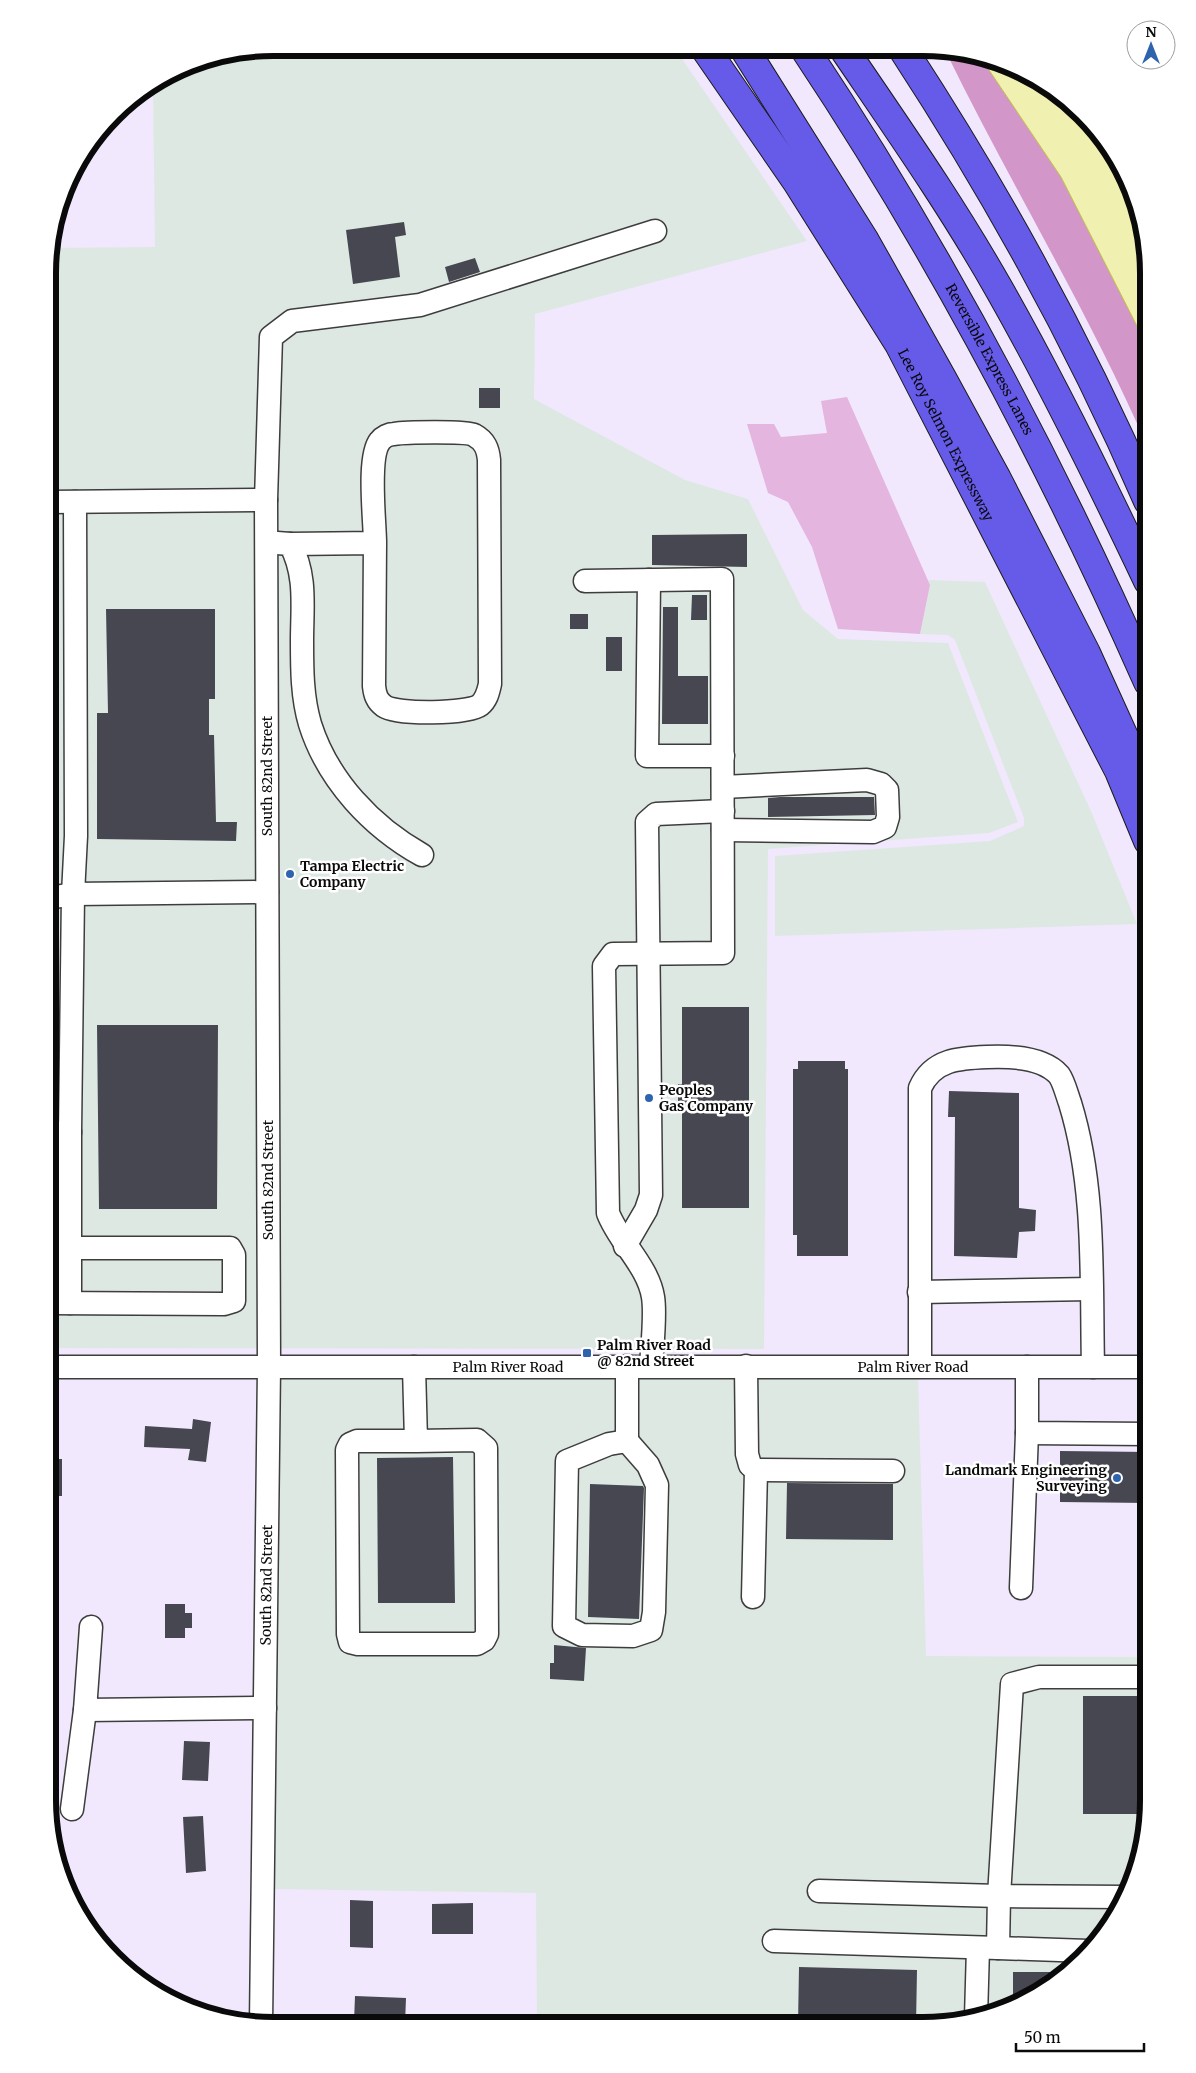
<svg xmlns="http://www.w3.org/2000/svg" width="1196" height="2073" font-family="Merriweather,serif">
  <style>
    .industrial { fill: #dee8e3 }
    .green { fill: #e4b5df }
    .forest { fill: #d396c8 }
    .water { fill: #f0f0b1; stroke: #bec23d }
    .building { fill: #474751 }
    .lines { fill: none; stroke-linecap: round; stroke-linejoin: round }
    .minor-casing { stroke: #3d3d3d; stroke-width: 25 }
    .highway-casing { stroke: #1b1b1b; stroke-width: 30 }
    .minor { stroke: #fff; stroke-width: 22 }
    .highway { stroke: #665ae9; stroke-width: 28 }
    .poi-dot { fill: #2e63ae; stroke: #fff; stroke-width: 2 }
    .labels { text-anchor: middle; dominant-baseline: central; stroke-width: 5; stroke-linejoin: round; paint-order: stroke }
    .street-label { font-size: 14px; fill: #0a0a0a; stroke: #fff }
    .poi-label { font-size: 14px; font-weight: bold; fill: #0a0a0a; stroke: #fff; text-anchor: start }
    .rim { fill: none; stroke: #0a0a0a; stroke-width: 6 }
  </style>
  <rect width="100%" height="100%" fill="#f1e8fd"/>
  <!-- industrial -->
  <path class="industrial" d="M273 48 676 50 807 241 535 314 534 399 685 480 748 499 803 610 838 639 948 643 1018 822 989 833 768 849 764 1349 48 1348 49 248 155 247 153 85 187 65Z
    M928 580 985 582 1091 811 1137 924 775 936V856L990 841 1024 826V818L955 640 948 635 920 634 930 585Z
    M918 1376 926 1656 1148 1657V1815L1131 1886 1102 1937 1060 1979 996 2013 923 2025 537 2024 536 1893 271 1889 277 1377Z"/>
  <!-- green -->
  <path class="green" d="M847 397 930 585 920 634 838 629 812 547 788 502 768 493 747 424H774L781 437 827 433 821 401Z"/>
  <!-- forest -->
  <path class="forest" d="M946 52H967L984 58 989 70 1061 177 1136 324 1148 356V448C1089 312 1011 185 946 52Z"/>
  <!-- water -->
  <path class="water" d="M984 58 1023 71 1071 103 1110 147 1136 200 1148 273V356L1136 324 1061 177 989 70Z"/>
  <!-- building -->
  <path class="building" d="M404 222 406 235 395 237 400 277 353 284 346 230Z
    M475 258 480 272 449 282 445 267Z
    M479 388H500V408H479Z
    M747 534V567L652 565V535Z
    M692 595H707V620H691Z
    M663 607H678V676H708V724H662Z
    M106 609H215V699H209V735H214L216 822H237L236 841 97 839V713H108Z
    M570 614H588V629H570Z
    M606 637H622V671H606Z
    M780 797H874L875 815 768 817V798Z
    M682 1007H749V1208H682V1104H678V1084H682Z
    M97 1025H218L217 1209H99Z
    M798 1061H845V1069H848V1256H797V1235H793V1069H798Z
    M949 1091 1019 1093V1208L1036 1210 1035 1231 1019 1232 1017 1258 954 1256 955 1117H948Z
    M193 1419 211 1422 206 1462 188 1460 190 1449 144 1447 145 1426 192 1429Z
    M1060 1451 1148 1452V1503L1060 1502Z
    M453 1457 455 1603H378L377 1458Z
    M48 1459H62V1496H48Z
    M787 1483 893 1484V1540L786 1539Z
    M590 1484 643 1486 644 1488 639 1619 588 1617Z
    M165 1604H185V1613H192V1628H185V1638H165Z
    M554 1645 586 1648 584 1681 550 1679V1663H554Z
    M1083 1696H1148V1814H1083Z
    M184 1741 210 1742 208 1781 182 1780Z
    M203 1816 206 1871 186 1873 183 1817Z
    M350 1900 373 1901V1948L350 1947Z
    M473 1903V1934H432V1904Z
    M799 1967 917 1970 916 2025H798Z
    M1013 1972H1067L1060 1979 1013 2004Z
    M355 1996 406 1998 405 2024 354 2022Z"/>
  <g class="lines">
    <defs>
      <g id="minor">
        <path d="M49 502 266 500"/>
        <path d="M75 502 76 836 73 894 267 892"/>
        <path d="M277 543 290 544C307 575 302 607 302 641 302 669 302 697 310 724 328 781 372 827 422 855"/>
        <path d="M290 544 375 543 374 686C375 695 377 701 384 706 397 715 468 714 480 705 487 699 488 692 490 684L489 460C488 449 485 441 474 435 466 431 405 432 394 434 389 434 383 437 380 441 367 457 375 521 375 543"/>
        <path d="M649 580 647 756H723"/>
        <path d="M585 581 722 579 723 953 613 954 604 966 608 1213C619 1242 648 1266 653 1297 656 1315 652 1347 651 1366"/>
        <path d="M723 787 867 780 881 784 887 790 888 817 885 827 873 832 723 830"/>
        <path d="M70 1132V1303"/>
        <path d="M48 1133 70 1132 73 894 49 898"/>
        <path d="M625 1246 646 1210 651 1195 647 822 656 814 723 811"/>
        <path d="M919 1292 1091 1289"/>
        <path d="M48 1303 224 1304 234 1301V1255L230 1248H48"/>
        <path d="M627 1366V1441"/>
        <path d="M746 1366 747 1454 750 1465 756 1470 893 1471"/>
        <path d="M920 1366V1088C933 1059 960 1058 987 1057 1010 1056 1043 1057 1059 1075 1064 1082 1067 1095 1070 1103 1096 1187 1091 1280 1093 1367"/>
        <path id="s1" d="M48 1367H1148"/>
        <path d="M414 1367 416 1441H357L350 1444 347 1450 348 1634 350 1642 358 1644H477L484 1640 487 1634 486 1448 477 1440 416 1441"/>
        <path d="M1027 1367V1433L1148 1434"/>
        <path d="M627 1441 648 1465 657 1485 654 1612 651 1630 633 1636 582 1635 564 1626 567 1461 609 1444Z"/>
        <path d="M1021 1588 1027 1433"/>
        <path d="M753 1597 756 1470"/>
        <path d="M91 1627 85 1710 265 1708"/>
        <path d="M72 1809 85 1710"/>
        <path d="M819 1891 999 1896 998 1948 1088 1951"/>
        <path d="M1125 1897 999 1896 1012 1684 1039 1677H1148"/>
        <path d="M774 1941 998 1948"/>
        <path d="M976 2017 978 1948"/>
        <path id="s2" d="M261 2024 269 1367 266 500 271 337 292 321 420 305 655 231"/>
      </g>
      <g id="highway">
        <path id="s3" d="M706 50 797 182 899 344 1119 771 1148 841"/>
        <path d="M745 50 865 241 942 378 997 479 1086 653 1141 774"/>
        <path id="s4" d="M806 51C939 251 1051 463 1148 682"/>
        <path d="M845 51C898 129 952 206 999 289 1053 384 1101 482 1148 581"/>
        <path d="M904 51C998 195 1080 344 1148 501"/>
      </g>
    </defs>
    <!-- minor casing -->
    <use href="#minor" class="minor-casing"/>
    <!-- highway casing -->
    <use href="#highway" class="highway-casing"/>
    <!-- minor -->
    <use href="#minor" class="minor"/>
    <!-- highway -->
    <use href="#highway" class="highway"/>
  </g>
  <!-- markers -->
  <g class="poi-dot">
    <circle cx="290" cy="874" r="5"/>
    <circle cx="649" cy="1098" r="5"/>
    <rect x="582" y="1348" width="10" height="10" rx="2.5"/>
    <circle cx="1117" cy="1478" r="5"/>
  </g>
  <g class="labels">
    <!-- street labels -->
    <g class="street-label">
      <text stroke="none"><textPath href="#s4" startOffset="359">Reversible Express Lanes</textPath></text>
      <text stroke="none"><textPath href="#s3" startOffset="454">Lee Roy Selmon Expressway</textPath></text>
      <text transform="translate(267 776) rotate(-90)">South 82nd Street</text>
      <text transform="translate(268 1180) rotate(-90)">South 82nd Street</text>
      <text stroke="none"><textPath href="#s1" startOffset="460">Palm River Road</textPath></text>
      <text stroke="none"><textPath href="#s1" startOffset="865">Palm River Road</textPath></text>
      <text stroke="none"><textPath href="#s2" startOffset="439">South 82nd Street</textPath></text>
    </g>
    <!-- poi labels -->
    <g class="poi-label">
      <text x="300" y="866">Tampa Electric<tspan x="300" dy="16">Company</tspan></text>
      <text x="659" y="1090">Peoples<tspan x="659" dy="16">Gas Company</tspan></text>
      <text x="597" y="1345">Palm River Road<tspan x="597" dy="16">@ 82nd Street</tspan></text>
      <text x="1107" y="1470" text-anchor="end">Landmark Engineering<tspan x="1107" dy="16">Surveying</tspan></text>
    </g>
  </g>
  <!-- crop -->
  <path d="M0 0H1196V2073H0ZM273 56H923A217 217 0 0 1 1140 273V1800A217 217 0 0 1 923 2017H273A217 217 0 0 1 56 1800V273A217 217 0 0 1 273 56Z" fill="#fff" fill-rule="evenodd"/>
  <path class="rim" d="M273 56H923A217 217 0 0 1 1140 273V1800A217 217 0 0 1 923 2017H273A217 217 0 0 1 56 1800V273A217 217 0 0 1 273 56Z"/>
  <!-- north arrow -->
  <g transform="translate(1151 45)"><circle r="24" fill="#ffffff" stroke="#9d9d9d"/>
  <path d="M0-4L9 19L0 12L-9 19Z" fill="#2e63ae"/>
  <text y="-8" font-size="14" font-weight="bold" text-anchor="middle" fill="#0a0a0a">N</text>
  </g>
  <!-- scale -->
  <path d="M1016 2043v8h128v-8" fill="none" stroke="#0a0a0a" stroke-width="2.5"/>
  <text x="1024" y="2043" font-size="15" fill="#0a0a0a" stroke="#ffffff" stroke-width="4" paint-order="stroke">50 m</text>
</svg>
